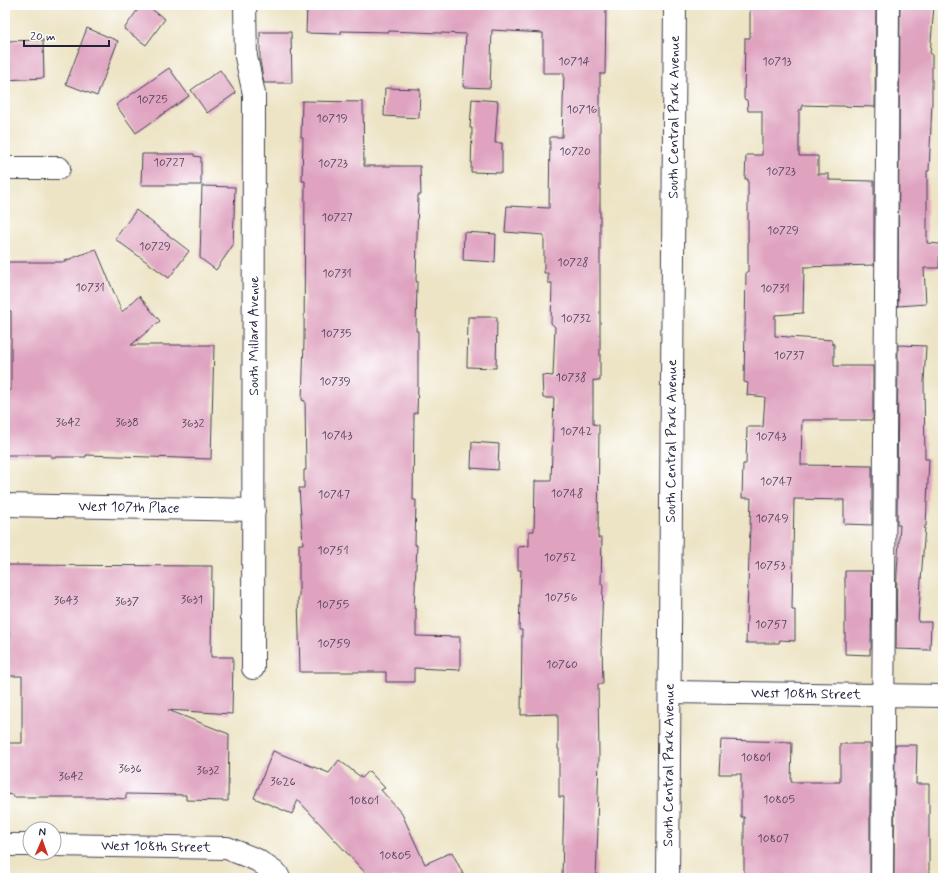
<svg xmlns="http://www.w3.org/2000/svg" width="948" height="883" font-family="Mynerve,sans-serif">
  <style>
    .building { fill: #dfa3c0 }
    .lines { fill: none; stroke-linecap: round; stroke-linejoin: round }
    .minor-casing { stroke: #403f50; stroke-width: 24 }
    .minor { stroke: #fff; stroke-width: 22 }
    .labels { text-anchor: middle; dominant-baseline: central; stroke-width: 3.5; stroke-linejoin: round; paint-order: stroke }
    .number-label { font-size: 12px; fill: #51425c }
    .street-label { font-size: 14px; fill: #22223b; stroke: #fff }
  </style>
  <rect width="100%" height="100%" fill="#fff"/>
  <filter id="ink" filterUnits="userSpaceOnUse"><feTurbulence type="fractalNoise" baseFrequency=".025" numOctaves="2"/><feDisplacementMap in="SourceGraphic" scale="8" xChannelSelector="R" yChannelSelector="G"/><feConvolveMatrix kernelMatrix="1 2 1 2 8 2 1 2 1" color-interpolation-filters="sRGB"/></filter>
  <filter id="wash" filterUnits="userSpaceOnUse"><feTurbulence type="fractalNoise" baseFrequency=".012" numOctaves="4" result="noise"/><feDisplacementMap in="SourceGraphic" scale="16" xChannelSelector="R" yChannelSelector="G"/><feGaussianBlur stdDeviation="0.9" result="paint"/><feColorMatrix in="noise" values="0 0 0 0 0 0 0 0 0 0 0 0 0 0 0 0 0 1.4 0 .05"/><feComposite in="paint" operator="in"/></filter>
  <g filter="url(#wash)">
    <rect width="100%" height="100%" fill="#ede4c5"/>
    <g id="blocks">
      <!-- building -->
      <path class="building" d="M141 5H146L165 19 146 45 124 29Z
        M307 5H606L605 74H600V381L593 380V424L599 425 598 538H602L601 584H603L601 646 602 647 603 684H598L599 757 597 828H598L596 878H562L564 797H559V749H558V714L521 715 522 630H519L521 570H518V547L529 546V531H534L535 481H551L554 398H543L542 375 553 376 555 327 551 323 552 283H548V273H544V235L505 232 507 206 549 208 550 137H562L564 73H543V33L492 30 490 88 463 87 466 34 389 31V32L341 31V34L306 33Z
        M750 5H876L875 107 802 105V110H799V156H818V174H829V180L874 181V265L804 267 803 313 775 315V336L832 340V344H834V366H873V420H802L801 465 872 466V525L844 524V500L794 499 792 610H795V641L780 640 779 643H746L751 498H742L743 464H746L747 427H763L765 397 747 395 748 383 744 382 746 272H748V179H745L746 155H762V111H748L747 100 744 99 745 38H750Z
        M900 5H934L930 54H932V102L929 171H927V243L940 244 939 268H924L926 304 898 306Z
        M87 28 118 41 97 96 66 84Z
        M260 32H291L292 83H264L260 61Z
        M43 40 44 78 5 80V41Z
        M169 68 189 96 136 133 116 105Z
        M220 70 236 93 207 113 191 90Z
        M385 88 420 89 419 118 384 116Z
        M472 99 498 101 495 143H502V173L471 172 472 128H470Z
        M302 101 363 102 364 166H420L421 195H418L416 281H417L416 331H418V384L417 413H414L413 500H416L415 545H417L414 609H416V636L460 637V670L414 668V682H386V672H300L298 598H299V544H303L299 488H304V470H306L305 401 302 400 304 342 305 181H302L303 137H301Z
        M142 154H194V156L201 157V185H141Z
        M202 186 235 187 233 245 216 270 200 258Z
        M136 210 189 251 169 278 115 239Z
        M464 232 496 234 495 262 463 260Z
        M96 249 122 312 139 296 160 321 131 345H214L211 459 86 455V457H51V455H5V390H11V311H5V262H62Z
        M468 317H497L496 368 467 367Z
        M898 345 926 346 924 381 925 459H929L926 526H925L918 622H931L930 650 896 649 897 572 900 525H897Z
        M472 442 499 444 498 470 471 468Z
        M5 565 212 566 211 657H233L232 714 168 710 229 734 228 801 186 800V795L126 794V799L101 797H13V795L5 794V743H22V676H9V631H5Z
        M845 571H872L871 649H870V655L845 654Z
        M721 740 792 742 791 782H840V744H870V878H744V817H741V774H719Z
        M895 745H917L916 784H929V878H894Z
        M273 751 329 773 339 760 362 778 369 771 385 788 381 790 402 814 425 864 452 852 465 878H370L298 800 292 814 254 798Z"/>
    </g>
  </g>
  <g filter="url(#ink)">
    <use href="#blocks" fill-opacity="0" stroke="#403f50" stroke-width="1"/>
    <g class="lines">
      <defs>
        <g id="minor">
          <path d="M245 5 246 57 254 94 253 668"/>
          <path d="M5 168H59"/>
          <path id="s1" d="M5 505 254 510"/>
          <path id="s2" d="M670 692 943 696"/>
          <path d="M5 845H30"/>
          <path id="s3" d="M54 845 227 848 257 860 277 874 279 878"/>
          <path id="s4" d="M668 878 675 5"/>
          <path d="M882 878 888 5"/>
        </g>
      </defs>
      <!-- minor casing -->
      <use href="#minor" class="minor-casing"/>
      <!-- minor -->
      <use href="#minor" class="minor"/>
    </g>
  </g>
  <g class="labels">
    <!-- number labels -->
    <g class="number-label">
      <text x="574" y="62">10714</text>
      <text x="777" y="62">10713</text>
      <text x="152" y="100">10725</text>
      <text x="582" y="110">10716</text>
      <text x="332" y="119">10719</text>
      <text x="575" y="152">10720</text>
      <text x="169" y="163">10727</text>
      <text x="333" y="164">10723</text>
      <text x="781" y="172">10723</text>
      <text x="337" y="218">10727</text>
      <text x="783" y="231">10729</text>
      <text x="155" y="247">10729</text>
      <text x="573" y="263">10728</text>
      <text x="337" y="274">10731</text>
      <text x="90" y="288">10731</text>
      <text x="775" y="289">10731</text>
      <text x="576" y="319">10732</text>
      <text x="336" y="334">10735</text>
      <text x="789" y="356">10737</text>
      <text x="571" y="378">10738</text>
      <text x="335" y="382">10739</text>
      <text x="68" y="423">3642</text>
      <text x="127" y="423">3638</text>
      <text x="193" y="424">3632</text>
      <text x="576" y="432">10742</text>
      <text x="337" y="436">10743</text>
      <text x="771" y="437">10743</text>
      <text x="776" y="482">10747</text>
      <text x="567" y="494">10748</text>
      <text x="334" y="495">10747</text>
      <text x="772" y="519">10749</text>
      <text x="333" y="551">10751</text>
      <text x="560" y="558">10752</text>
      <text x="770" y="566">10753</text>
      <text x="561" y="598">10756</text>
      <text x="192" y="600">3631</text>
      <text x="66" y="601">3643</text>
      <text x="127" y="602">3637</text>
      <text x="333" y="605">10755</text>
      <text x="771" y="625">10757</text>
      <text x="334" y="644">10759</text>
      <text x="562" y="665">10760</text>
      <text x="756" y="758">10801</text>
      <text x="130" y="769">3636</text>
      <text x="208" y="771">3632</text>
      <text x="71" y="777">3642</text>
      <text x="283" y="782">3626</text>
      <text x="779" y="800">10805</text>
      <text x="364" y="801">10801</text>
      <text x="773" y="839">10807</text>
      <text x="395" y="856">10805</text>
    </g>
    <!-- street labels -->
    <g class="street-label">
      <text stroke="none"><textPath href="#s4" startOffset="761">South Central Park Avenue</textPath></text>
      <text transform="translate(254 336) rotate(-90)">South Millard Avenue</text>
      <text stroke="none"><textPath href="#s4" startOffset="437">South Central Park Avenue</textPath></text>
      <text stroke="none"><textPath href="#s1" startOffset="124">West 107th Place</textPath></text>
      <text stroke="none"><textPath href="#s2" startOffset="136">West 108th Street</textPath></text>
      <text stroke="none"><textPath href="#s4" startOffset="113">South Central Park Avenue</textPath></text>
      <text stroke="none"><textPath href="#s3" startOffset="102">West 108th Street</textPath></text>
    </g>
  </g>
  <!-- margin -->
  <rect width="948" height="883" fill="none" stroke="#fff" stroke-width="20"/>
  <!-- north arrow -->
  <g transform="translate(42 841) rotate(2)"><circle r="19" fill="#ffffff" stroke="#a7a7b1"/>
  <path d="M0-3L7 15L0 10L-7 15Z" fill="#c8321e"/>
  <text y="-6" font-size="11" font-weight="bold" text-anchor="middle" fill="#22223b">N</text>
  </g>
  <!-- scale -->
  <path d="M24 40v6h85v-6" fill="none" stroke="#22223b" stroke-width="2"/>
  <text x="30" y="40" font-size="12" fill="#22223b" stroke="#ffffff" stroke-width="3" paint-order="stroke">20 m</text>
</svg>
